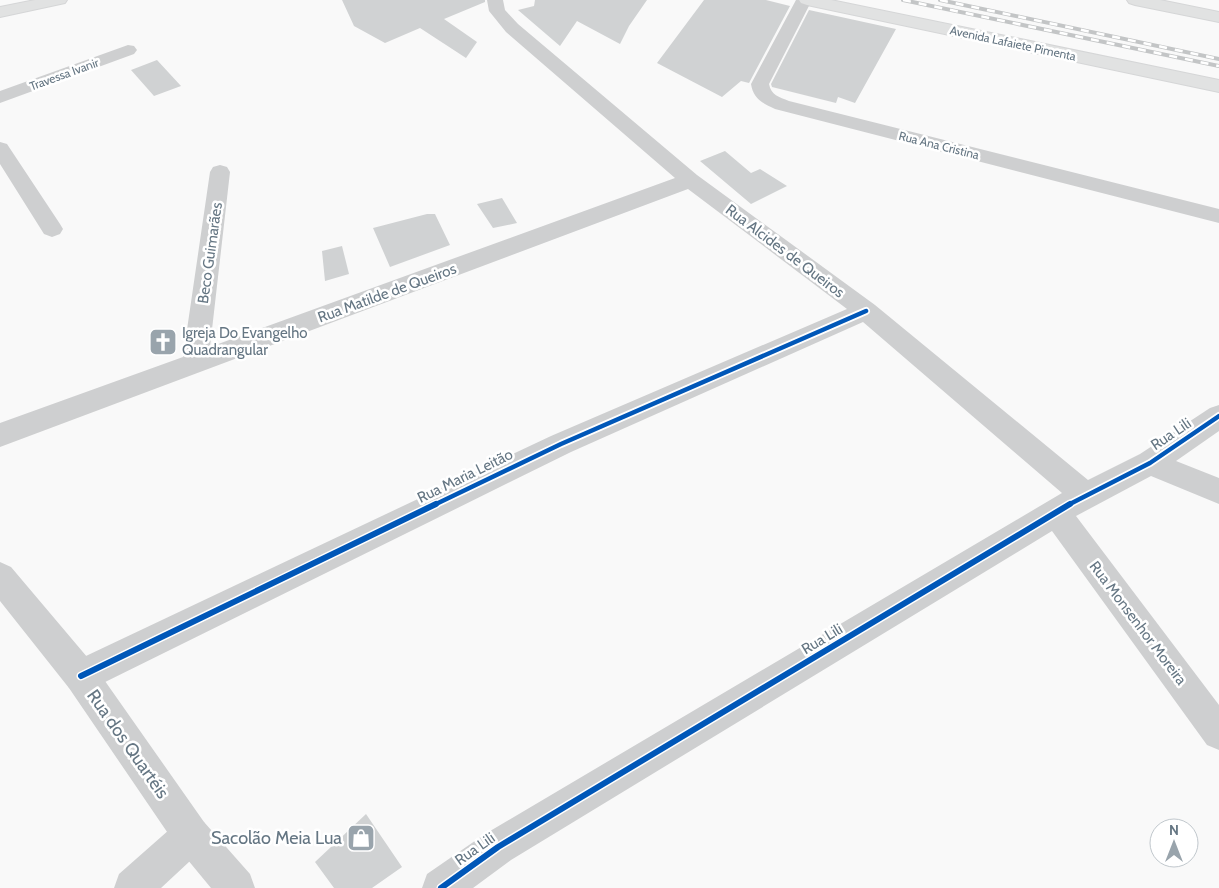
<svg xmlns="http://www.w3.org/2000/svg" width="1219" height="888" font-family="Cabin,sans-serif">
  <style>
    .building { fill: #d0d2d3 }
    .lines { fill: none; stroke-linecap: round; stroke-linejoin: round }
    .secondary-casing { stroke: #d5d6d7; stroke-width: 2 }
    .minor { fill: #cecfd0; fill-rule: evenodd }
    .tertiary { fill: #cecfd0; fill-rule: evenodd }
    .secondary { fill: #e1e2e2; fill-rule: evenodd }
    .rail-casing { stroke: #c3c5c6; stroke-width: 4 }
    .rail { stroke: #fff; stroke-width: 2.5; stroke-dasharray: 8; stroke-linecap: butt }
    .cycleway-far1-casing { stroke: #fff; stroke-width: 8 }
    .cycleway-casing { stroke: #fff; stroke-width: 9 }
    .cycleway-far1 { stroke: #0057b8; stroke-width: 4.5 }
    .cycleway { stroke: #0057b8; stroke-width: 6 }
    .labels { text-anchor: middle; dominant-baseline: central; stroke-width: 5; stroke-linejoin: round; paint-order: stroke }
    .far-street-label { font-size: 12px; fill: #657683; stroke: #fff }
    .street-label { font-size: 15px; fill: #657683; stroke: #fff }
    .poi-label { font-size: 15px; fill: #657683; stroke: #fff; text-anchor: start }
    .near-street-label { font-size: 18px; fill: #657683; stroke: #fff }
    .near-poi-label { font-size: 18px; fill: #657683; stroke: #fff; text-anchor: end }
  </style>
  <rect width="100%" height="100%" fill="#f9f9f9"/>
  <!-- building -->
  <path class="building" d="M342 0H485V2L444 19 477 42 466 58 420 28 385 43 354 26Z
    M535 0H647L629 26 620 44 577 21 560 46 518 10 534 6Z
    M704 0H766L790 6 749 83 741 81 722 97 657 63Z
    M809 10 896 29 855 103 838 97 836 103 772 87 771 84Z
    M157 60 181 86 154 96 131 70Z
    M725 151 751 173 760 169 787 186 751 204 700 161Z
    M502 198 517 223 493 228 477 204Z
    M427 214H435L450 245 390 267 373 228Z
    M342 246 349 274 325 281 322 251Z
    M366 814 402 867 372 888H334L315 862Z"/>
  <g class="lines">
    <defs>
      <path id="secondary" d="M35 0H67L65 3 0 17V7Z
        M799 0H831L1219 80V92L807 5 801 3Z
        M1127 0H1160L1219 12V22L1135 5 1129 3Z"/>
    </defs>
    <!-- secondary casing -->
    <use href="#secondary" class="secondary-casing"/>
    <!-- minor -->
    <path class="minor" d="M487 0H503L505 10 518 24 697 175 875 305 1088 480 1140 454 1210 408 1219 405V431L1176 461 1219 478V504L1151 476 1076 516 1219 705V750L1207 745 1052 531 511 860 473 888H422L427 874 485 834 1062 493 863 322 571 452 93 688 81 693 69 688 64 676 69 664 551 436 847 309 688 189 0 447V423L183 357 210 172 213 167 220 165 227 167 230 172 210 347 675 178 506 32 489 11Z
      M796 0H812L769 84C771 95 779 97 789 101L1219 209V223L775 109C763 104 753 98 751 84Z
      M128 45 134 46 137 50 134 54 0 103V91Z
      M0 142 7 144 60 224 63 229 60 234 52 237 44 234 0 164Z
      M191 816 204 822 210 835 204 848 161 888H114L119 874 178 822Z"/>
    <!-- tertiary -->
    <path class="tertiary" d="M0 562 11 567 93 664 204 822 250 874 255 888H211L178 848 69 688 0 601Z"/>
    <!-- secondary -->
    <use href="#secondary" class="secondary"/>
    <defs>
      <path id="rail" d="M903 0 1219 66
        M940 0 1219 59"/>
    </defs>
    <!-- rail casing -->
    <use href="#rail" class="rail-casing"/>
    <!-- rail -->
    <use href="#rail" class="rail"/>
    <defs>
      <path id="cycleway-far1" d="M434 505 561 444 866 311
        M1068 505 1150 463 1219 416"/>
      <path id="cycleway" d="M81 676 436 504
        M441 888 498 847 1070 504"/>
    </defs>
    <!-- cycleway-far1 casing -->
    <use href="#cycleway-far1" class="cycleway-far1-casing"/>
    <!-- cycleway casing -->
    <use href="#cycleway" class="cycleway-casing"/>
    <!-- cycleway-far1 -->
    <use href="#cycleway-far1" class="cycleway-far1"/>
    <!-- cycleway -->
    <use href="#cycleway" class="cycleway"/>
  </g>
  <!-- icons -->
  <defs>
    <symbol id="church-square" viewBox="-11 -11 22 22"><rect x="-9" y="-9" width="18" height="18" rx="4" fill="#99a4ac" stroke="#fff"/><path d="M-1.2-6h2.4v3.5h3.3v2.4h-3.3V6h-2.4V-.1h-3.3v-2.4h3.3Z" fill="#fff"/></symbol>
    <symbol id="shop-square" viewBox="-11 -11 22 22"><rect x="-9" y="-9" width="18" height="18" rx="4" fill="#99a4ac" stroke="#fff"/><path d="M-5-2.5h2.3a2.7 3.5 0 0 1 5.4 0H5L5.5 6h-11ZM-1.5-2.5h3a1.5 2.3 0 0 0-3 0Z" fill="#fff"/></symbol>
  </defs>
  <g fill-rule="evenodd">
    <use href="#church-square" x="147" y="326" width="32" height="32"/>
    <use href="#shop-square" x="345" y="822" width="32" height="32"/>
  </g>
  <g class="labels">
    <!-- far-street labels -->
    <g class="far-street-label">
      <text transform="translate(1013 43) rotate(12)">Avenida Lafaiete Pimenta</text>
      <text transform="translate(64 74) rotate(-20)">Travessa Ivanir</text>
      <text transform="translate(939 145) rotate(14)">Rua Ana Cristina</text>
    </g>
    <!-- street labels -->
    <g class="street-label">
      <text transform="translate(785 251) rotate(37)">Rua Alcides de Queiros</text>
      <text transform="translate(210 253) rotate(-82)">Beco Guimarães</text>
      <text transform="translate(387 293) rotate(-20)">Rua Matilde de Queiros</text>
      <text transform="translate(1171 434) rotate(-34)">Rua Lili</text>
      <text transform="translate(465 476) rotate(-26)">Rua Maria Leitão</text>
      <text transform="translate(1138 623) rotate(53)">Rua Monsenhor Moreira</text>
      <text transform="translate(822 639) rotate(-31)">Rua Lili</text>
      <text transform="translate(475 849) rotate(-35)">Rua Lili</text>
    </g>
    <!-- poi labels -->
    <g class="poi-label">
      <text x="182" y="333">Igreja Do Evangelho<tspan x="182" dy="17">Quadrangular</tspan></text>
    </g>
    <!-- near-street labels -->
    <g class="near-street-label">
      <text transform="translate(128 744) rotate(55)">Rua dos Quartéis</text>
    </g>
    <!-- near-poi labels -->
    <g class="near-poi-label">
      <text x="342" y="838">Sacolão Meia Lua</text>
    </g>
  </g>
  <!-- north arrow -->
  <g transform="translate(1174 843)"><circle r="24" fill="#ffffff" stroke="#c1c8cd"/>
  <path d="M0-4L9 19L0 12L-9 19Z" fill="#99a4ac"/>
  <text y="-8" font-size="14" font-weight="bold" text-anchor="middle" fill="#657683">N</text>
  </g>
</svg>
